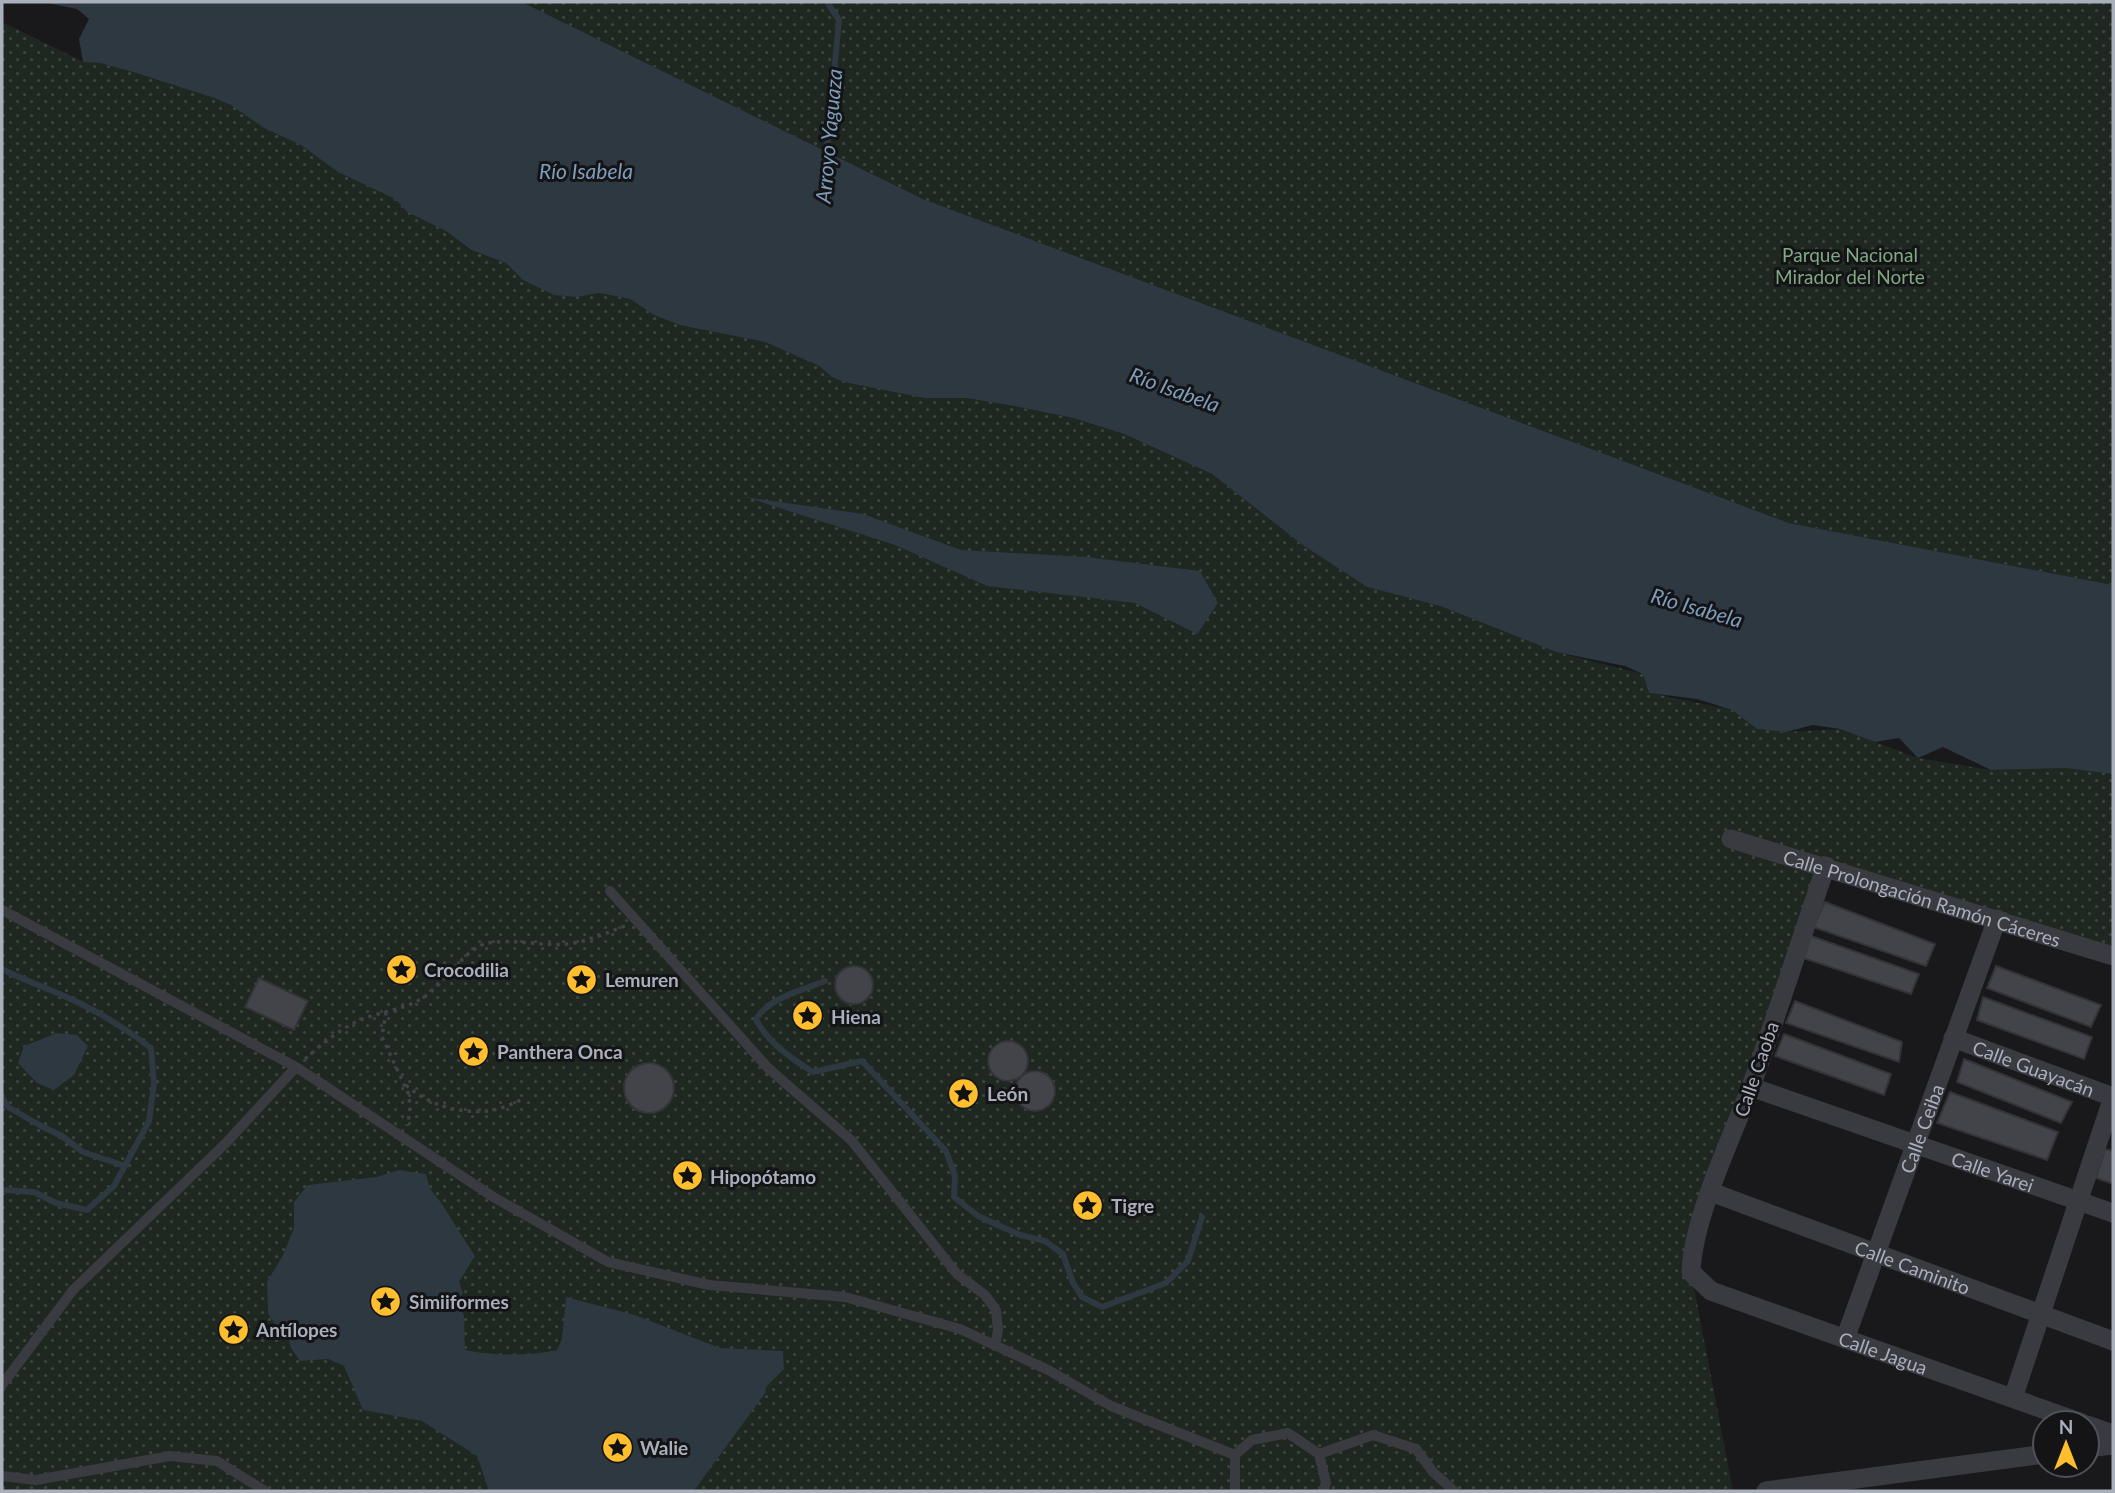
<svg xmlns="http://www.w3.org/2000/svg" width="2115" height="1493" font-family="Lato,sans-serif">
  <style>
    .park { fill: url(#park-dots) }
    .water { fill: #2d3841 }
    .lines { fill: none; stroke-linecap: round; stroke-linejoin: round }
    .stream { stroke: #2d3841; stroke-width: 6 }
    .building { fill: #434449; stroke: #333338; stroke-width: 2 }
    .path { stroke: #3f4248; stroke-width: 3.5; stroke-dasharray: 3.5 5; stroke-linecap: butt }
    .service { stroke: #3a3b41; stroke-width: 10 }
    .minor { stroke: #3a3b41; stroke-width: 19 }
    .labels { text-anchor: middle; dominant-baseline: central; stroke-width: 6; stroke-linejoin: round; paint-order: stroke }
    .park-label { font-size: 19px; fill: #80a983; stroke: #141417 }
    .street-label { font-size: 19px; fill: #aaafbc; stroke: #141417 }
    .poi-label { font-size: 19px; font-weight: bold; fill: #aaafbc; stroke: #141417; text-anchor: start }
    .water-label { font-size: 21px; font-style: italic; fill: #7e9dba; stroke: #141417 }
  </style>
  <defs>
    <pattern id="park-dots" width="8" height="8" patternUnits="userSpaceOnUse" patternTransform="scale(1.75)"><rect width="8" height="8" fill="#1e2720"/><path d="M2 2h.1M6 6h.1" fill="none" stroke="#3c443e" stroke-width="1.8" stroke-linecap="round"/></pattern>
  </defs>
  <rect width="100%" height="100%" fill="#19191c"/>
  <!-- park -->
  <path class="park" d="M522 2H2113V585L1789 523 923 199Z
    M2 22 82 61 100 63 136 73 211 97 231 105 301 145 355 180 395 199 406 211 446 231 470 250 506 263 520 277 630 299 654 315 765 342 819 366 832 377 924 398H966L1014 406 1073 418 1124 434 1212 474 1304 546 1367 587 1440 606 1556 652 1643 674 1650 693 1732 710 1757 729 1786 732 1840 729 1918 758 1991 770 2065 768 2113 771V956L1826 866 1691 1272 1733 1491H2Z"/>
  <!-- water -->
  <path class="water" d="M25 2H522L923 199 1789 523 2113 585V774L2065 768 1991 770 1943 747 1918 758 1899 738 1875 742 1840 729 1813 725 1786 732 1757 729 1732 710 1697 699 1649 693 1643 674 1625 666 1556 652 1440 606 1367 587 1304 546 1212 474 1124 434 1073 418 1014 406 966 398H924L844 382 832 377 819 366 765 342 680 325 654 315 630 299 599 293 576 297 554 295 523 280 506 263 471 250 446 231 407 212 395 199 338 172 301 145 264 128 231 105 211 97 136 73 100 63 83 62 79 39 89 19 77 9 47 3Z
    M745 497 863 514 961 550 1086 557 1200 571 1218 603 1197 634 1135 603 987 586 895 545Z
    M57 1033 77 1035 88 1046 74 1075 54 1090 37 1083 18 1063 24 1046Z
    M399 1170 426 1174C431 1196 434 1191 444 1207 454 1223 464 1240 475 1256L459 1282 463 1293 456 1302 464 1315 465 1350C494 1356 529 1356 557 1350L562 1339 566 1297 635 1315 720 1348 783 1351 784 1369 768 1385 690 1491H489L477 1456 422 1421 363 1410 344 1366 328 1359 300 1361 291 1348 287 1332 276 1326 268 1313 267 1282 283 1255 294 1228V1202L308 1185 377 1177Z"/>
  <g class="lines">
    <!-- stream -->
    <path class="stream" d="M826 157 839 20 827 2
      M2 969C21 979 42 986 62 995 94 1009 124 1027 151 1048L154 1084 149 1121 114 1186 87 1210 56 1203 34 1192 2 1190
      M825 981C803 990 767 998 756 1020 770 1044 789 1057 813 1072L862 1061 946 1151 955 1176 954 1197 978 1216 1020 1235 1045 1241 1063 1254 1073 1283 1082 1297 1102 1307 1166 1283 1188 1261 1202 1217
      M2 1097 8 1107 41 1126 62 1136 83 1152 125 1166
      M690 1491 763 1391"/>
  </g>
  <!-- building -->
  <path class="building" d="M1825 902 1935 944 1926 966 1813 927Z
    M1811 936 1919 974 1911 994 1803 958Z
    M1996 966 2101 1005 2091 1027 1987 988Z
    M835 985a19 19 0 1 1 38 0a19 19 0 1 1-38 0Z
    M259 978 308 1001 294 1030 245 1007Z
    M1983 997 2092 1037 2084 1059 1977 1020Z
    M1795 1001 1902 1042 1899 1062 1786 1023Z
    M1784 1034 1891 1074 1884 1095 1775 1056Z
    M988 1061a20 20 0 1 1 40 0a20 20 0 1 1-40 0Z
    M1964 1059 2072 1102 2061 1123 1957 1082Z
    M624 1088a25 25 0 1 1 50 0a25 25 0 1 1-50 0Z
    M1015 1091a20 20 0 1 1 40 0a20 20 0 1 1-40 0Z
    M1950 1092 2058 1132 2047 1160 1937 1123Z
    M2105 1149 2113 1151V1184L2096 1178Z"/>
  <g class="lines">
    <!-- path -->
    <path class="path" d="M386 1012 382 1037 409 1095 410 1112 407 1126
      M305 1059C320 1046 335 1033 352 1024 374 1012 402 1011 423 998 443 985 466 947 488 943 517 938 545 948 574 943 591 940 608 932 625 926
      M406 1085C427 1104 458 1114 487 1111 499 1110 512 1104 523 1099"/>
    <!-- service -->
    <path class="service" d="M610 891 768 1068 852 1141 957 1274 985 1295 996 1310 998 1330 995 1346
      M2 910 296 1067 495 1198 608 1262 709 1285 845 1297 960 1329 1048 1370 1111 1406 1235 1455
      M2 1385 73 1290 226 1143 296 1067
      M1319 1454 1373 1435 1416 1449 1433 1472 1454 1491
      M2 1476 36 1480 170 1456 217 1461 265 1491
      M1235 1491V1455L1252 1440 1288 1433 1319 1454 1326 1483 1323 1491"/>
    <!-- minor -->
    <g class="minor">
      <path id="s1" d="M1731 839 2113 956"/>
      <path id="s2" d="M1826 866C1800 941 1777 1016 1750 1089 1730 1142 1693 1218 1691 1272L1711 1291 2082 1423"/>
      <path id="s3" d="M1953 1038 2113 1097"/>
      <path id="s4" d="M1751 1087 2113 1213"/>
      <path id="s5" d="M1711 1192 2113 1341"/>
      <path id="s6" d="M1845 1339 1997 919"/>
      <path d="M2013 1398 2113 1097"/>
      <path d="M2087 1425 2113 1434"/>
      <path d="M2087 1448 2113 1445"/>
      <path d="M1766 1491 2045 1454"/>
    </g>
  </g>
  <!-- icons -->
  <defs>
    <symbol id="sight-disc" viewBox="-11 -11 22 22"><circle r="9.5" fill="#ffbe2e" stroke="#141417"/><path d="M0-6L1.8-2.2L6-1.7L2.9 1.2L3.7 5.4L0 3.3L-3.7 5.4L-2.9 1.2L-6-1.7L-1.8-2.2Z" fill="#111"/></symbol>
  </defs>
  <g fill-rule="evenodd">
    <use href="#sight-disc" x="384" y="952" width="35" height="35"/>
    <use href="#sight-disc" x="564" y="962" width="35" height="35"/>
    <use href="#sight-disc" x="790" y="998" width="35" height="35"/>
    <use href="#sight-disc" x="456" y="1034" width="35" height="35"/>
    <use href="#sight-disc" x="946" y="1076" width="35" height="35"/>
    <use href="#sight-disc" x="670" y="1158" width="35" height="35"/>
    <use href="#sight-disc" x="1070" y="1188" width="35" height="35"/>
    <use href="#sight-disc" x="368" y="1284" width="35" height="35"/>
    <use href="#sight-disc" x="216" y="1312" width="35" height="35"/>
    <use href="#sight-disc" x="600" y="1430" width="35" height="35"/>
  </g>
  <g class="labels">
    <!-- park labels -->
    <g class="park-label">
      <text x="1850" y="254">Parque Nacional<tspan x="1850" dy="22">Mirador del Norte</tspan></text>
    </g>
    <!-- street labels -->
    <g class="street-label">
      <text stroke="none"><textPath href="#s1" startOffset="200">Calle Prolongación Ramón Cáceres</textPath></text>
      <text stroke="none"><textPath href="#s3" startOffset="86">Calle Guayacán</textPath></text>
      <text transform="translate(1756 1069) rotate(-71)">Calle Caoba</text>
      <text stroke="none"><textPath href="#s6" startOffset="224">Calle Ceiba</textPath></text>
      <text stroke="none"><textPath href="#s4" startOffset="256">Calle Yarei</textPath></text>
      <text stroke="none"><textPath href="#s5" startOffset="215">Calle Caminito</textPath></text>
      <text stroke="none"><textPath href="#s2" startOffset="639">Calle Jagua</textPath></text>
    </g>
    <!-- poi labels -->
    <g class="poi-label">
      <text x="424" y="969">Crocodilia</text>
      <text x="605" y="979">Lemuren</text>
      <text x="831" y="1016">Hiena</text>
      <text x="497" y="1051">Panthera Onca</text>
      <text x="987" y="1093">León</text>
      <text x="710" y="1176">Hipopótamo</text>
      <text x="1111" y="1205">Tigre</text>
      <text x="409" y="1301">Simiiformes</text>
      <text x="256" y="1329">Antílopes</text>
      <text x="640" y="1447">Walie</text>
    </g>
    <!-- water labels -->
    <g class="water-label">
      <text transform="translate(828 136) rotate(-85)">Arroyo Yaguaza</text>
      <text x="586" y="170">Río Isabela</text>
      <text transform="translate(1175 389) rotate(20)">Río Isabela</text>
      <text transform="translate(1697 607) rotate(16)">Río Isabela</text>
    </g>
  </g>
  <!-- border -->
  <rect width="2115" height="1493" fill="none" stroke="#aaafbc" stroke-width="7"/>
  <!-- north arrow -->
  <g transform="translate(2066 1444)"><circle r="33" fill="#141417" stroke="#505259" stroke-width="2"/>
  <path d="M0-5L12 26L0 18L-12 26Z" fill="#ffbe2e"/>
  <text y="-10" font-size="19" font-weight="bold" text-anchor="middle" fill="#aaafbc">N</text>
  </g>
</svg>
